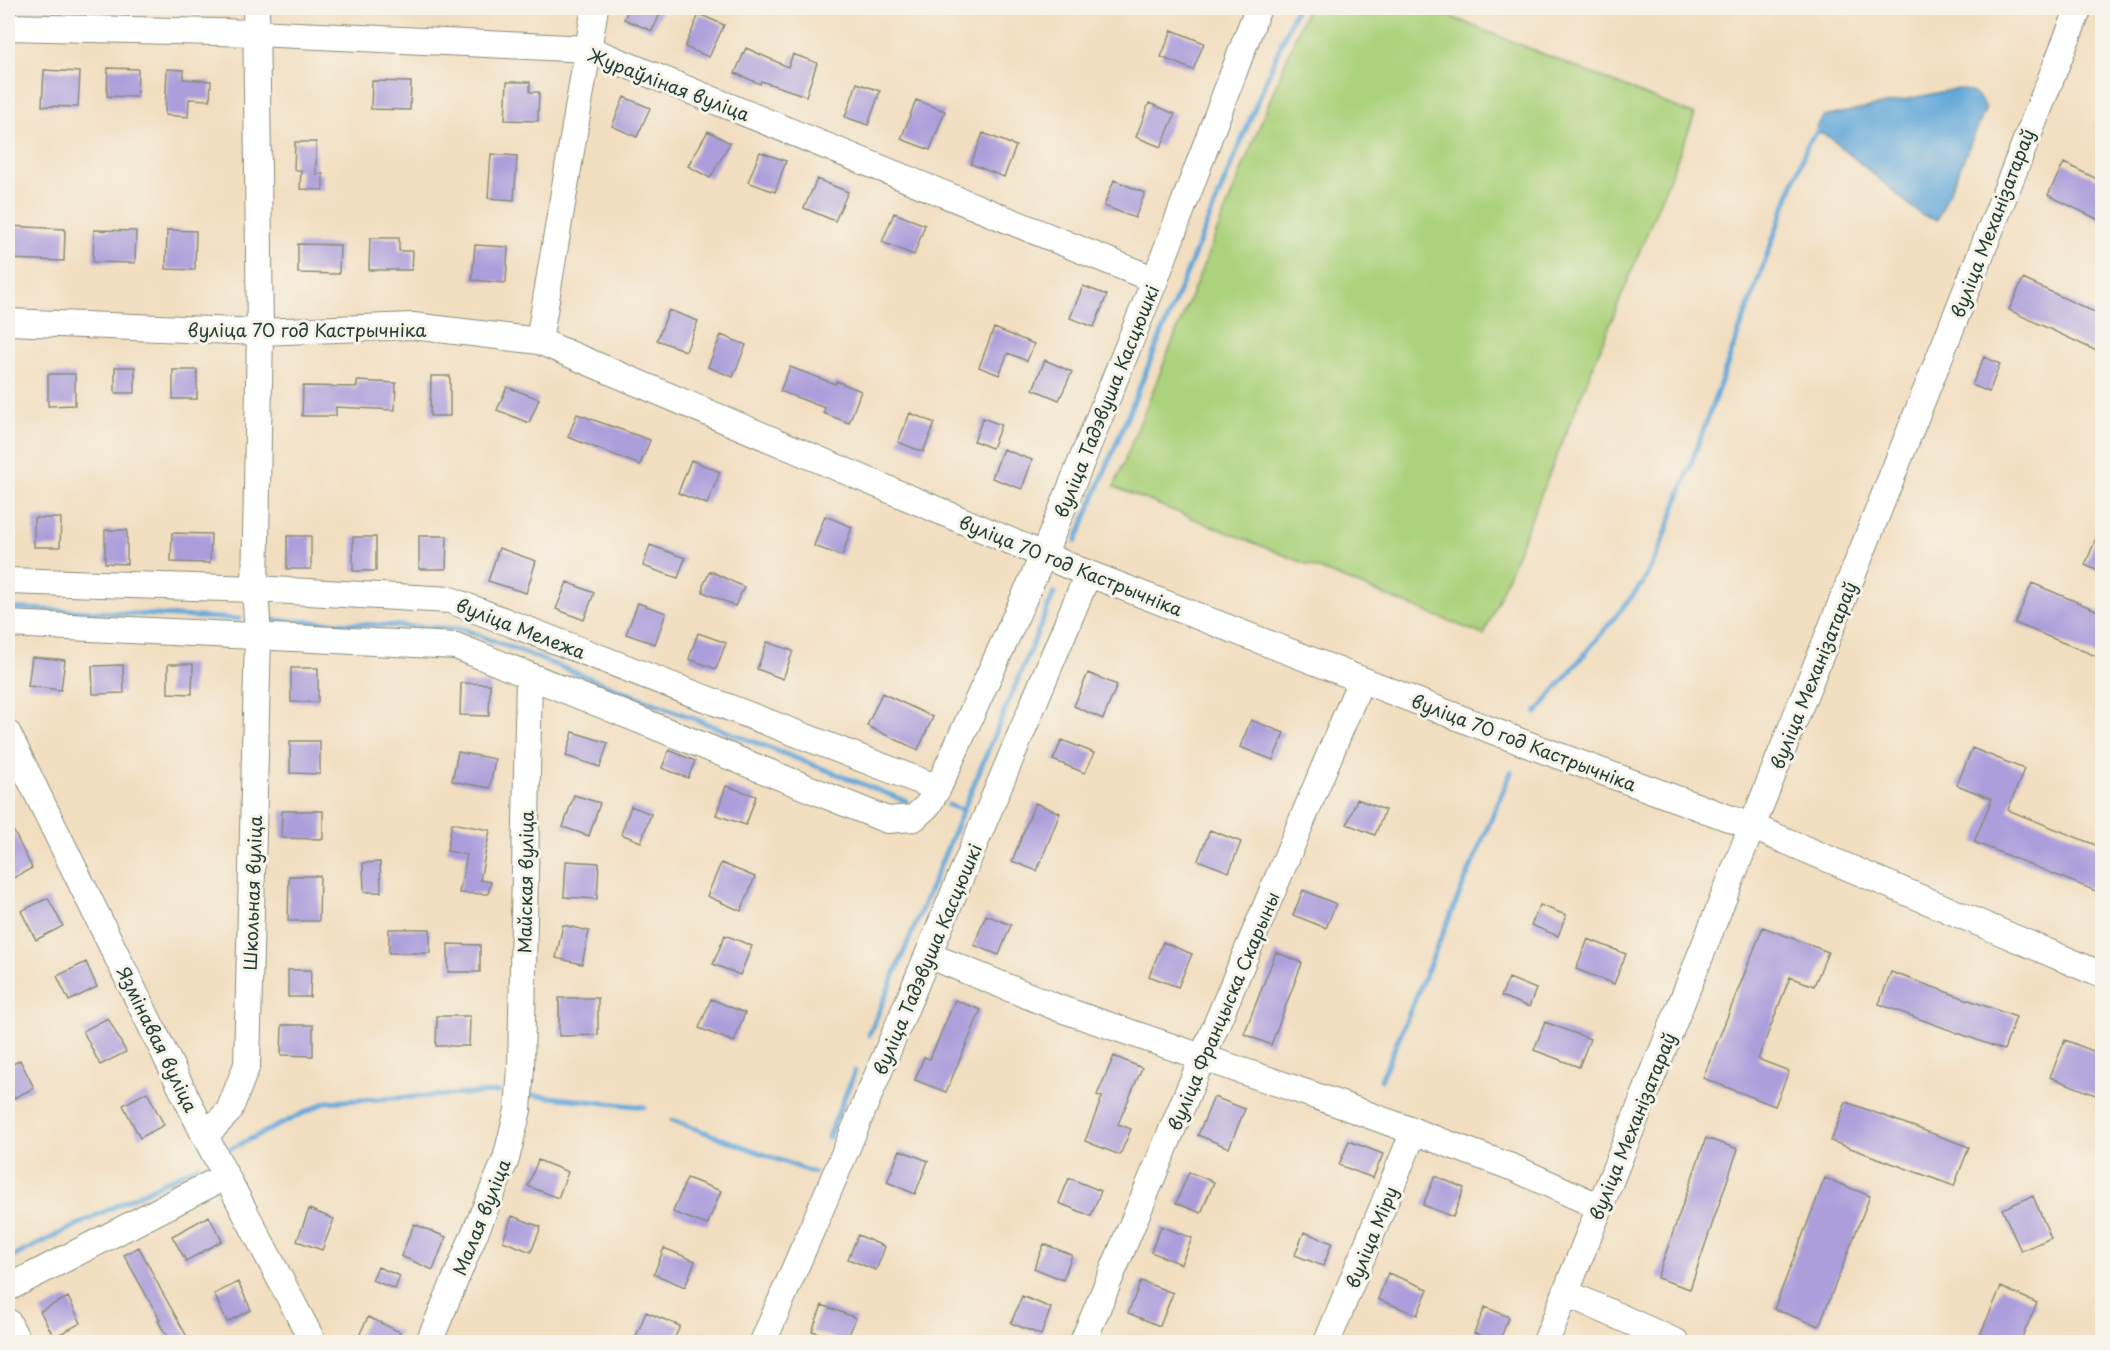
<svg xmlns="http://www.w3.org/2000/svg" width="2110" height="1350" font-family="'Playpen Sans',sans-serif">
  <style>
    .green { fill: #abd27c; stroke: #658858; stroke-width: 1.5 }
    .water { fill: #64a8d9; stroke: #427286; stroke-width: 1.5 }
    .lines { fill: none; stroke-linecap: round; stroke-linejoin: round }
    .stream { stroke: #64a8d9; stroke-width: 5 }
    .building { fill: #ac9edb }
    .minor-casing { stroke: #888e7a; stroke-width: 28 }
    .minor { stroke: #fff; stroke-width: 26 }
    .labels { text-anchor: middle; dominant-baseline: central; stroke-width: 6; stroke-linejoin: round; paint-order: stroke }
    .street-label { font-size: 18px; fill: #1f3d34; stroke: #f7f3e8 }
  </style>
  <rect width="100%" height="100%" fill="#f7f3e8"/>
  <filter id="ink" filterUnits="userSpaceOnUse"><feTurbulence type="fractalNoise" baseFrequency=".0167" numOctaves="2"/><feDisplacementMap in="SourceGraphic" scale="12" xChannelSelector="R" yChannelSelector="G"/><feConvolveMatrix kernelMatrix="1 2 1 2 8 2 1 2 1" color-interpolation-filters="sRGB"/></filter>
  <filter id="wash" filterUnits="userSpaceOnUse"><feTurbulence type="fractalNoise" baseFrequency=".008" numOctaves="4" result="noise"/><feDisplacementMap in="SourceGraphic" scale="24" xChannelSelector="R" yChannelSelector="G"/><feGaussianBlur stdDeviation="1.35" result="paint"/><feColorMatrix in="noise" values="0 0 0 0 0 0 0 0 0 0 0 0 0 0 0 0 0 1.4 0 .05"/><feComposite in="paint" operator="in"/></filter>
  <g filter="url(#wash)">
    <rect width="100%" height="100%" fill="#f2dec0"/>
    <!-- green -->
    <path class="green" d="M1307 8H1429L1695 115 1484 635 1114 487Z"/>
    <!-- water -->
    <path class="water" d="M1955 89C1972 89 1978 95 1986 108L1937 220 1923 216 1829 137 1821 134 1816 127 1824 117Z"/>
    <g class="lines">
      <!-- stream -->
      <path class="stream" d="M1076 541 1296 8
        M8 608 240 619
        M270 620 463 629 906 801
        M1536 713 1643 583 1662 543 1808 143 1821 127H1823
        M948 805 963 810
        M869 1035 1054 593
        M1381 1080 1511 772
        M531 1095 644 1107
        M672 1120 814 1173
        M828 1138 855 1071
        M230 1149 326 1102 499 1092
        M8 1259 199 1165"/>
    </g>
    <g id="blocks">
      <!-- building -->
      <path class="building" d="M629 8H663L652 31 624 19Z
        M699 14 724 25 709 57 685 47Z
        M1172 30 1204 43 1193 70 1161 57Z
        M746 48 788 67 793 54 817 63 806 96 761 81 760 84 735 73Z
        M108 68 138 69 137 97 107 96Z
        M167 69 184 70 183 79 211 81 210 100 189 99 188 117 165 115Z
        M44 70 80 72 78 107 42 106Z
        M372 81 411 82 410 110 371 109Z
        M507 82H530V92H539L538 121 505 120Z
        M857 83 880 91 868 125 845 117Z
        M624 97 650 108 637 137 612 126Z
        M916 100 945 111 930 150 901 139Z
        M1149 103 1175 114 1161 147 1136 137Z
        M708 131 730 143 710 178 688 166Z
        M983 133 1016 146 1004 177 971 164Z
        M295 142H316V174H323V190L300 189 301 170H294Z
        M760 152 786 161 775 192 748 182Z
        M491 154 517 156 514 200 488 198Z
        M2064 163 2103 182V222L2048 195Z
        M817 179 848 192 835 221 804 208Z
        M1114 180 1145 193 1135 218 1104 206Z
        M894 213 925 225 914 255 882 242Z
        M8 226 65 229 64 261 8 259Z
        M94 230 136 231 135 263 93 262Z
        M167 230 196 231 195 270 166 269Z
        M370 238H399V251H413L412 270H369Z
        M298 244 340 245 339 274 298 273Z
        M475 245 508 247 506 283 472 280Z
        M2023 279 2103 316V354L2009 310Z
        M1083 286 1107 295 1094 327 1070 318Z
        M669 310 698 321 686 351 657 340Z
        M994 328 1034 344 1027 361 1008 353 999 375 979 367Z
        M721 335 746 345 733 377 708 367Z
        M1984 357 2000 364 1989 392 1972 385Z
        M1045 360 1072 372 1059 400 1033 389Z
        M115 367H135V393H115Z
        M790 367 835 384 836 381 861 391 849 423 823 413 825 408 780 391Z
        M173 370H197V399H173Z
        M48 374H75V405L48 406Z
        M431 376H450V416H430Z
        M357 381 396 383 395 410 336 407V416H302L303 386 357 387Z
        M507 387 539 399 529 423 497 410Z
        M910 413 935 423 923 452 898 442Z
        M577 414 650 440 640 465 568 437Z
        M983 418 1001 425 992 448 974 441Z
        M1003 449 1032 460 1022 489 992 478Z
        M691 460 720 472 707 504 678 493Z
        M825 516 852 527 842 556 814 546Z
        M34 518H61L60 547H34Z
        M2102 524H2103V573L2085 565Z
        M105 530H127V564L105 563Z
        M172 533 211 534 210 563 171 562Z
        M287 536H311V569H287Z
        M419 536H447L446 569H419Z
        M353 537H376V571H353Z
        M650 545 685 558 678 578 643 566Z
        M499 548 536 561 526 593 488 581Z
        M710 571 744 587 735 606 703 592V586Z
        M567 582 594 593 584 620 556 609Z
        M2032 583 2103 613V659L2015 623Z
        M638 603 666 613 655 644 626 634Z
        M698 633 726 643 716 669 689 659Z
        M767 642 793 651 783 679 757 669Z
        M32 657 65 660 61 690 28 686Z
        M168 664H193L192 694 168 693Z
        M123 665 124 693 93 694 92 666Z
        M291 668H318V702H291Z
        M1088 673 1117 685 1103 719 1074 706Z
        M461 683 490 684 489 716 460 715Z
        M882 693 933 717 918 750 867 726Z
        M1251 720 1284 733 1273 760 1240 747Z
        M573 732 608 743 600 767 566 756Z
        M1062 740 1094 753 1085 773 1053 760Z
        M290 741H320V774L290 773Z
        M1972 748 2024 769 2008 810 2103 848V894L1974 842 1992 799 1957 785Z
        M669 750 695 761 688 778 662 768Z
        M458 752 495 759 490 788 452 781Z
        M726 786 756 796 746 825 716 815Z
        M574 795 600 803 589 836 563 827Z
        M1357 799 1385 810 1375 835 1347 824Z
        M1035 803 1060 813 1037 871 1012 861Z
        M631 806 651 814 641 842 621 834Z
        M282 811H323V839L281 838Z
        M8 820 32 868 8 881Z
        M452 823 490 830 480 880 491 882 488 894 459 893 467 855 447 851Z
        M1210 830 1241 842 1229 872 1198 860Z
        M566 861 599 863 597 899 564 897Z
        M380 862 381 892H364L363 863Z
        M721 863 755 877 741 911 707 896Z
        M289 876H320L319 921H288Z
        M1303 890 1336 904 1326 928 1293 915Z
        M48 898 63 926 36 940 21 911Z
        M1540 905 1566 915 1558 936 1531 925Z
        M986 915 1011 925 999 955 974 945Z
        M563 925 589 931 582 964 556 958Z
        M1763 927 1828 952 1814 986 1790 977 1758 1059 1789 1071 1775 1106 1703 1078Z
        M389 929H430V953H389Z
        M725 935 752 946 740 975 713 964Z
        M1588 939 1626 954 1614 984 1576 969Z
        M1163 942 1192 954 1178 987 1149 976Z
        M448 944 480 945V972H448Z
        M1276 952 1302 963 1271 1045 1244 1034Z
        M86 962 97 987 69 1001 57 976Z
        M288 970H311L310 997H288Z
        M1891 972 2016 1017 2004 1050 1879 1004Z
        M1509 978 1536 989 1529 1007 1501 996Z
        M559 998H598V1035L559 1036Z
        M711 999 745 1013 734 1042 699 1028Z
        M955 1000 981 1010 946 1092 915 1080 924 1057 930 1059Z
        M437 1016H470L469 1046H436Z
        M108 1018 126 1052 100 1065 83 1031Z
        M1545 1022 1590 1039 1579 1067 1534 1050Z
        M282 1025H313V1056L281 1055Z
        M2065 1040 2103 1055V1098L2050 1077Z
        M1114 1056 1142 1068 1118 1124 1131 1129 1120 1155 1085 1141 1102 1097 1097 1095Z
        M20 1060 34 1088 8 1101V1067Z
        M147 1092 164 1125 140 1138 123 1105Z
        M1214 1097 1245 1109 1229 1148 1198 1135Z
        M1846 1102 1969 1147 1954 1186 1831 1141Z
        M1706 1138 1738 1149 1690 1289 1657 1278Z
        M1349 1141 1383 1154 1373 1178 1339 1165Z
        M900 1150 928 1161 915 1194 887 1182Z
        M538 1160 568 1172 558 1198 528 1186Z
        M1189 1172 1214 1182 1201 1213 1176 1203Z
        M1435 1176 1464 1188 1453 1217 1423 1205Z
        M687 1178 721 1191 707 1225 673 1212Z
        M1069 1178 1101 1191 1091 1216 1059 1203Z
        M1825 1178 1870 1196 1819 1326 1774 1309Z
        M2033 1196 2051 1238 2021 1251 2002 1209Z
        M309 1209 334 1219 322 1250 297 1241Z
        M209 1216 222 1241 186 1261 172 1236Z
        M512 1216 541 1227 531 1252 503 1241Z
        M414 1224 446 1237 433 1270 401 1256Z
        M1161 1226 1192 1238 1181 1264 1151 1252Z
        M1304 1232 1332 1243 1323 1266 1295 1255Z
        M858 1235 885 1247 876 1270 848 1259Z
        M1044 1244 1072 1255 1063 1280 1034 1268Z
        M139 1247 161 1290 190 1342H170L158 1321 160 1320 124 1255Z
        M664 1248 695 1261 685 1287 654 1274Z
        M378 1267 400 1276 395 1289 372 1280Z
        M1388 1273 1428 1289 1417 1315 1378 1299Z
        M1141 1281 1173 1293 1160 1326 1128 1313Z
        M238 1282 251 1310 227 1322 214 1294Z
        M2001 1287 2037 1303 2020 1342H1977Z
        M1022 1296 1051 1308 1041 1335 1011 1323Z
        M68 1297 81 1323 54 1337 40 1311Z
        M822 1305 856 1318 846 1342 812 1331Z
        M1485 1307 1509 1317 1499 1342 1474 1333Z
        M646 1312 680 1326 673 1342H645L635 1339Z
        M368 1317 400 1332 394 1342H356Z"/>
    </g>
  </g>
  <g filter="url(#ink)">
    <use href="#blocks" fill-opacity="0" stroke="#888e7a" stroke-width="1.5"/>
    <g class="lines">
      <defs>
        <path id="minor" d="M8 27 256 33 588 49 1155 280
          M8 322 260 332 413 326 539 341 1074 568 1524 743 1753 827 2102 975
          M539 341 595 8
          M8 581 255 589 450 600 938 788
          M8 624 456 646 887 820 914 818 928 805 938 788 1043 556 1155 280 1258 8
          M8 734 205 1136 313 1342
          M928 955 1061 1009 1336 1103 1514 1168 1600 1207
          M205 1136 229 1111 247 1065 258 636 255 589 260 332 256 8
          M8 1288 226 1176
          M1566 1293 1676 1342
          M8 1322 18 1342
          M429 1342 506 1159 518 1110 521 1067 529 676
          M763 1342 840 1164 1088 574
          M1083 1342 1361 680
          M1327 1342 1414 1131
          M1546 1342 2079 8"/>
      </defs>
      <!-- minor casing -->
      <use href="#minor" class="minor-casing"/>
      <!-- minor -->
      <use href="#minor" class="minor"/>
    </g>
  </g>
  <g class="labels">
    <!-- street labels -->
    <g class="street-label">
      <text transform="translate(669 84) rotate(21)">Жураўліная вуліца</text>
      <text transform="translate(1992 223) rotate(-69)">вуліца Механізатараў</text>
      <text x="307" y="329">вуліца 70 год Кастрычніка</text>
      <text transform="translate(1106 401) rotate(-68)">вуліца Тадэвуша Касцюшкі</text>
      <text transform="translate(1071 565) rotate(22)">вуліца 70 год Кастрычніка</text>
      <text transform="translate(521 628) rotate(21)">вуліца Мележа</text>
      <text transform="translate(1813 675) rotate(-68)">вуліца Механізатараў</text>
      <text transform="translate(1524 742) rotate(21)">вуліца 70 год Кастрычніка</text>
      <text transform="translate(525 882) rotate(-89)">Майская вуліца</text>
      <text transform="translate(252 893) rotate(-88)">Школьная вуліца</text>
      <text transform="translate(927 959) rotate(-67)">вуліца Тадэвуша Касцюшкі</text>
      <text transform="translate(1223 1011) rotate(-67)">вуліца Францыска Скарыны</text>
      <text transform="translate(158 1039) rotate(64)">Язмінавая вуліца</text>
      <text transform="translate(1632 1126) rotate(-68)">вуліца Механізатараў</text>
      <text transform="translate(481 1217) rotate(-68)">Малая вуліца</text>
      <text transform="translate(1371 1237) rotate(-68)">вуліца Міру</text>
    </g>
  </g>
  <!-- margin -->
  <rect width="2110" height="1350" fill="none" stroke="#f7f3e8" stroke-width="30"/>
</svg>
